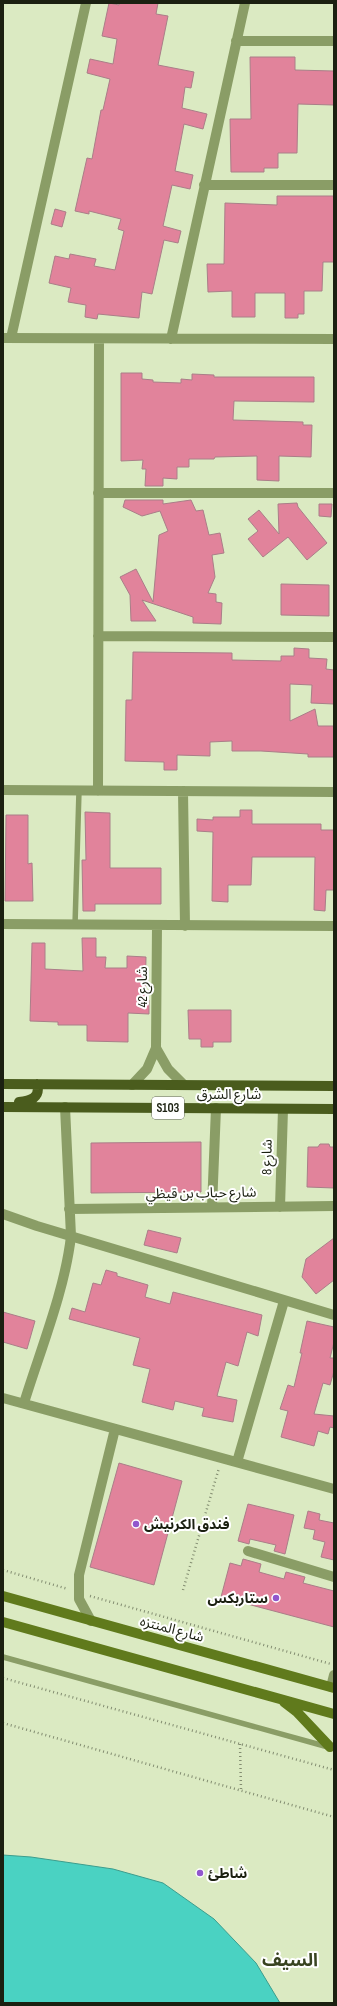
<svg xmlns="http://www.w3.org/2000/svg" width="337" height="2006" font-family="'Sofia Sans Condensed','Noto Sans Arabic',sans-serif">
  <style>
    .water { fill: #4ad2c2; stroke: #3c9d8d }
    .building { fill: #e1839b; stroke: #aa7e88 }
    .lines { fill: none; stroke-linecap: round; stroke-linejoin: round }
    .path { stroke: #838d71; stroke-width: 2.5; stroke-dasharray: 1 3; stroke-linecap: butt }
    .service { stroke: #8a9d66; stroke-width: 5.5 }
    .minor { stroke: #8a9d66; stroke-width: 10 }
    .secondary { stroke: #607a1c; stroke-width: 10 }
    .primary { stroke: #4a5c1d; stroke-width: 10 }
    .poi-dot { fill: #9156cd; stroke: #fff; stroke-width: 1.5 }
    .labels { text-anchor: middle; dominant-baseline: central; stroke-width: 4; stroke-linejoin: round; paint-order: stroke }
    .shield { fill: #fff; stroke: #5f6358; stroke-width: 1 }
    .shield-label { font-size: 13px; font-weight: bold; fill: #1b2011 }
    .street-label { font-size: 14px; fill: #1b2011; stroke: #fff }
    .poi-label { font-size: 14px; font-weight: bold; fill: #1b2011; stroke: #fff; text-anchor: start }
    .district-label { font-size: 18px; font-weight: bold; fill: #384321; stroke: #fff }
  </style>
  <rect width="100%" height="100%" fill="#dbeac2"/>
  <!-- water -->
  <path class="water" d="M3 1855 31 1857 113 1869 163 1883 214 1919 256 1963 280 2003H3Z"/>
  <!-- building -->
  <path class="building" d="M109 3 119 5V3H158L156 14 168 16 158 65 194 72 191 88 185 87 182 108 207 114 203 129 184 124 175 171 193 175 190 189 172 185 163 226 181 231 178 243 164 240 152 294 142 292 139 318 98 314 97 319 85 317 86 305 68 302 71 288 49 283 55 256 69 259 70 254 96 259 94 266 115 270 124 231 118 229 121 219 89 211V214L75 211 87 158 92 159 101 110H103L110 79 87 73 90 59 113 64 117 39 102 36Z
    M250 57H295V70L334 71V105L298 104 297 153H278V168H264V172H231L230 119H251Z
    M277 196H334V262H323L322 291H304V314H298V318H285V293H255V317H232V291L208 292 207 264H224L225 203 277 205Z
    M55 209 66 212 62 227 51 224Z
    M121 373H142V379L153 380V382L181 383V379L192 380V374L214 375V377H314V402L234 401 233 420 303 422V425H312L311 457 279 456V481L257 480V456L215 457 214 459H189V467H177V479L163 478V486H145L146 469H142L143 460 121 461Z
    M125 500H163V504L191 500 196 511 203 510 209 535 220 533 224 553 212 555 215 577 208 593 216 594V602L222 603 221 624 193 623V617L142 600 156 621H131L130 595 120 577 136 569 153 602 159 535 168 531 160 511 142 516 123 507Z
    M297 503 298 507 327 543 307 560 288 537 263 557 248 539 258 531 248 519 259 510 279 534 278 504Z
    M319 504H332L331 517 319 516Z
    M281 584 329 585V616L281 615Z
    M294 648 309 649V658L327 659 326 669 334 670V704L311 703 312 685 290 684V721L315 709 318 726H334V757H308V754L261 751H232V741L210 742V756L177 755V770H164V762L125 761 126 700H132L133 652 232 653V660L281 661V656H294Z
    M240 810H252V824H321V830H334V890H326L325 911 314 910 315 857H252L251 885H228V902L212 901 213 832 197 831V819L213 820V817H240Z
    M85 812 110 813V868H161V904H95V911H83L82 860H86Z
    M6 815H28V864L32 863 33 901H5Z
    M82 938H96V957H106L105 968H127V956L146 957 145 1000H149V1014L128 1013V1042L87 1041V1025H58V1022L30 1021 32 943H45V969L83 971Z
    M188 1010H231V1042H213V1047H201V1039H189Z
    M201 1142V1192L91 1193V1143Z
    M320 1144H329L330 1147H334V1188L307 1187 308 1147H318Z
    M148 1230 181 1238 177 1253 144 1245Z
    M334 1238V1280L316 1294 302 1277 306 1259Z
    M106 1270 117 1273V1276L148 1285 145 1297 170 1304 173 1292 262 1315 258 1336 247 1332 238 1366 226 1362 217 1396 237 1400 233 1422 202 1416 204 1408 175 1401 173 1410 142 1402 150 1369 133 1365 140 1338 69 1319 72 1308 85 1312 93 1283 101 1285Z
    M3 1312 35 1321 27 1349 3 1342Z
    M307 1321 334 1327V1342L330 1358H334V1371L330 1385 323 1383 314 1414 334 1416V1428L330 1427 328 1434 318 1431 314 1446 281 1437 288 1411 280 1409 288 1385 294 1387 302 1353H300Z
    M119 1463 182 1481 154 1585 90 1567Z
    M248 1504 294 1515 285 1554 274 1551 276 1545 250 1539 249 1544 238 1541Z
    M308 1511 320 1514 319 1520 334 1523V1560L321 1557 325 1542 313 1539 315 1530 304 1528Z
    M243 1559 261 1564 259 1572 284 1579 286 1572 305 1577 303 1583 334 1591V1627L221 1597 230 1563 241 1566Z"/>
  <g class="lines">
    <!-- path -->
    <path class="path" d="M3 1570 68 1589
      M183 1590 219 1468
      M90 1596 331 1664
      M3 1678 334 1770
      M3 1723 334 1817
      M240 1744 241 1790"/>
    <!-- service -->
    <path class="service" d="M75 925 79 791
      M3 1657 328 1747"/>
    <!-- minor -->
    <path class="minor" d="M236 41H334
      M204 185H334
      M3 338 334 339
      M11 338 86 3
      M171 339 245 3
      M98 493H334
      M98 636 334 637
      M3 790 334 792
      M98 791 99 339
      M183 791 185 926
      M3 924 334 926
      M156 1048 168 1069 184 1085
      M132 1085 147 1069 156 1048 157 925
      M212 1207 216 1108
      M280 1207 283 1109
      M69 1209 334 1206
      M3 1214 37 1226 334 1315
      M3 1398 334 1489
      M24 1403C40 1351 65 1290 71 1236L65 1107
      M237 1462 284 1301
      M248 1551 334 1577
      M91 1621 79 1599V1575L115 1429
      M331 1687 334 1675"/>
    <!-- secondary -->
    <path class="secondary" d="M3 1596 334 1688
      M3 1622 334 1714
      M284 1702 297 1712 330 1747"/>
    <!-- primary -->
    <path class="primary" d="M3 1084 334 1086
      M19 1102C30 1101 41 1098 37 1084
      M3 1107 334 1109"/>
  </g>
  <!-- markers -->
  <g class="poi-dot">
    <circle cx="136" cy="1524" r="4"/>
    <circle cx="276" cy="1598" r="4"/>
    <circle cx="200" cy="1873" r="4"/>
  </g>
  <g class="labels">
    <!-- shield labels -->
    <rect class="shield" x="152" y="1097" width="32" height="22" rx="3"/>
    <g class="shield-label">
      <text x="168" y="1108">S103</text>
    </g>
    <!-- street labels -->
    <g class="street-label">
      <text transform="translate(142 987) rotate(-90)">شارع 42</text>
      <text x="229" y="1094">شارع الشرق</text>
      <text transform="translate(267 1157) rotate(-89)">شارع 8</text>
      <text transform="translate(201 1193) rotate(-1)">شارع حباب بن قيظي</text>
      <text transform="translate(172 1629) rotate(15)">شارع المنتزه</text>
    </g>
    <!-- poi labels -->
    <g class="poi-label">
      <text x="144" y="1524">فندق الكرنيش</text>
      <text x="268" y="1598" text-anchor="end">ستاربكس</text>
      <text x="208" y="1873">شاطئ</text>
    </g>
    <!-- district labels -->
    <g class="district-label">
      <text x="290" y="1960">السيف</text>
    </g>
  </g>
  <!-- border -->
  <rect width="337" height="2006" fill="none" stroke="#1b2011" stroke-width="8"/>
</svg>
